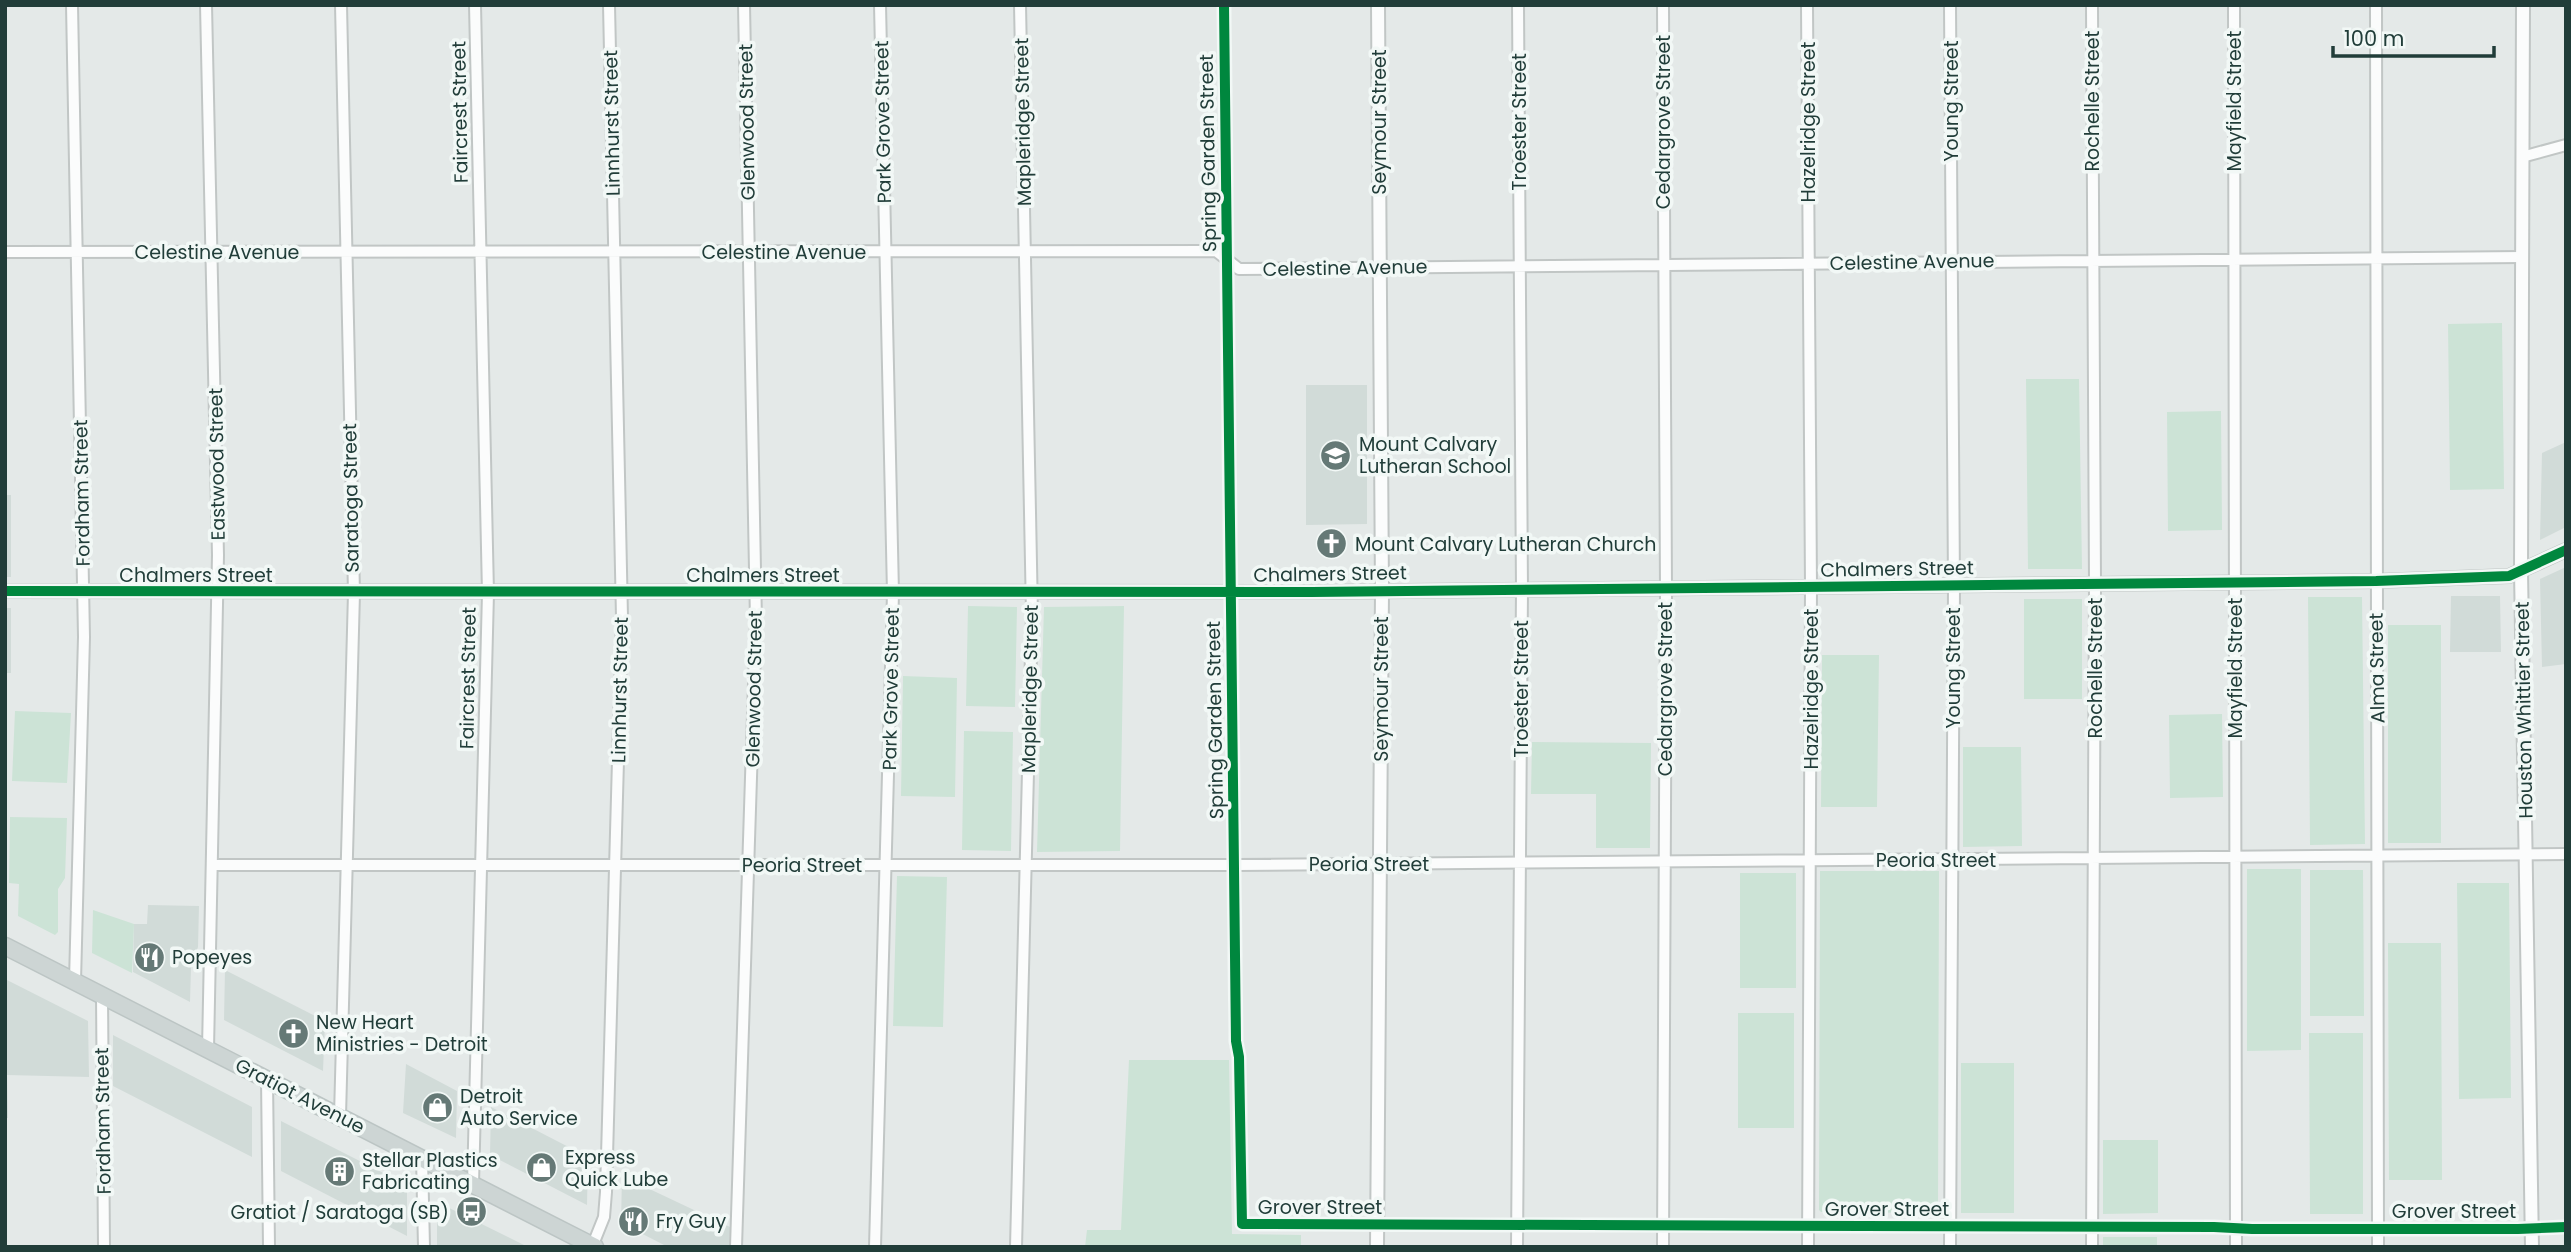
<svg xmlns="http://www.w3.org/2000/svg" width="2571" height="1252" font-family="Poppins,sans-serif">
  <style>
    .built { fill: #d1dbd8 }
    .green { fill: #cce3d6 }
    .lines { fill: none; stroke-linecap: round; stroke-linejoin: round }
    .minor-casing { stroke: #c1c6c5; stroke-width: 14 }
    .tertiary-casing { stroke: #c1c6c5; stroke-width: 16 }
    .primary-casing { stroke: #bcc5c4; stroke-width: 19 }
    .minor { stroke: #fbfcfc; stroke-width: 10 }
    .tertiary { stroke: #fbfcfc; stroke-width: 12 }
    .primary { stroke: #cdd5d4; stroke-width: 16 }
    .cycleway-casing { stroke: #f2f8f6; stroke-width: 15 }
    .cycleway { stroke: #00873e; stroke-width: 10 }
    .labels { text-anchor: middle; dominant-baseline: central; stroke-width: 7; stroke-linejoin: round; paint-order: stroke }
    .street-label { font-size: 19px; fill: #213d39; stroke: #f2f8f6 }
    .poi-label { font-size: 19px; fill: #213d39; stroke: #f2f8f6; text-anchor: start }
  </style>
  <rect width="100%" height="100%" fill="#e4e9e8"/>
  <!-- built -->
  <path class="built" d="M1306 385H1367V524L1306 525Z
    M2566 442V527L2540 540 2542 453Z
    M5 495H11V577H5Z
    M2566 567V664L2542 667 2540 579Z
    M2451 596H2500L2501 652H2450Z
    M5 608H11V673H5Z
    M148 905 199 906 198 947 191 968 190 1002 133 972 134 924H147Z
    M225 970 325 1021 323 1071 224 1020Z
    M5 979 88 1021 89 1077 7 1075 8 1118H5Z
    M113 1035 252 1107V1157L113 1086Z
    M406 1064 457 1091 456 1138 403 1113Z
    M491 1107 588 1157 587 1205 490 1155Z
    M281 1121 407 1185V1236L281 1171Z
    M622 1176 730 1227 729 1247H668L621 1223Z
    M437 1202 528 1247H437Z"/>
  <!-- green -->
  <path class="green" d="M2502 323 2504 489 2450 490 2448 324Z
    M2026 379H2079L2082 569H2028Z
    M2221 411 2222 530 2168 531 2167 412Z
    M2362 597 2365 844 2310 845 2308 597Z
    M2024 599H2082V699H2024Z
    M968 606 1017 607 1015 707 966 706Z
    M1124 606 1120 851 1037 852 1044 607Z
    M2388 625H2441V843H2388Z
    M1822 655H1879L1877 807H1821Z
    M903 676 957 678 955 797 901 796Z
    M15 711 71 713 67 783 12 781Z
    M2222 714 2223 797 2170 798 2169 715Z
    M964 731 1013 732 1011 851 962 850Z
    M1532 742 1651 743 1650 848H1596V794H1531Z
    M1963 747H2021L2022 846 1963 847Z
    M10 817 67 818 65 878 58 889V932L55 935 18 916 19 884 9 883Z
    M2247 869H2301V1050L2247 1051Z
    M2310 870H2363L2364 1016H2310Z
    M1820 871H1939L1938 1210 1934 1213 1821 1212 1819 1210Z
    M1740 873H1796V988H1740Z
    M897 876 947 877 943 1027 893 1026Z
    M2457 883H2509L2511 1098 2459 1099Z
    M93 910 134 924 132 973 92 953Z
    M2388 943H2441L2442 1180H2389Z
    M1738 1013H1794V1128H1738Z
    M2309 1033H2363V1214H2310Z
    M1129 1060H1229L1232 1234 1301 1235V1247H1085L1087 1230H1121Z
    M1961 1063H2014V1213H1961Z
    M2103 1140H2158V1213L2103 1214Z
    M2103 1237H2157V1247H2103Z"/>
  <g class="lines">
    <defs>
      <path id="minor" d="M72 5 84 637 75 981
        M206 5 218 555 208 1049
        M1224 5 1236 1041 1239 1057 1242 1224 2214 1227 2252 1229H2518L2566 1227
        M1663 5 1666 589 1663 1247
        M1807 5 1811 587 1808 1247
        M2092 5 2095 584 2092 1247
        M2234 5 2236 1247
        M2376 5 2378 1247
        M2522 157 2566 145
        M5 252 1216 251 1239 269 2522 257
        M212 865H1235L2566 854
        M102 995 104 1247
        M267 1079 269 1247
        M340 1116 354 593 341 5
        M422 1158 424 1247
        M473 1184 488 593 475 5
        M592 1247 604 1217 606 1192 622 617 609 5
        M736 1247 756 621 744 5
        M875 1247 893 593 880 5
        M1016 1247 1032 614 1020 5
        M1517 1247 1522 590 1518 5
        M1950 1247 1954 586 1950 5"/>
      <path id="tertiary" d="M2523 5 2521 571 2532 1247
        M5 591 1312 592 2376 581 2509 576 2566 550
        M1377 1247 1382 591 1378 5"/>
      <path id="primary" d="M5 946 595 1247"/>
    </defs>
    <!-- minor casing -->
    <use href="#minor" class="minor-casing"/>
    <!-- tertiary casing -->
    <use href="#tertiary" class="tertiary-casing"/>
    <!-- primary casing -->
    <use href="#primary" class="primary-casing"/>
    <!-- minor -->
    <use href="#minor" class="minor"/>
    <!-- tertiary -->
    <use href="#tertiary" class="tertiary"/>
    <!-- primary -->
    <use href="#primary" class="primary"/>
    <defs>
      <path id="cycleway" d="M1224 5 1236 1041 1239 1057 1242 1224 2214 1227 2252 1229H2518L2566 1227
        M5 591 1312 592 2376 581 2509 576 2566 550"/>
    </defs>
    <!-- cycleway casing -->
    <use href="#cycleway" class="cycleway-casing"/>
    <!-- cycleway -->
    <use href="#cycleway" class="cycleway"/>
  </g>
  <!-- icons -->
  <defs>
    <symbol id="school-disc" viewBox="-11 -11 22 22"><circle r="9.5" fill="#657976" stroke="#f2f8f6"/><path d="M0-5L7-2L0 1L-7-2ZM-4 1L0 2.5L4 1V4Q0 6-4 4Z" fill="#fff"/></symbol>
    <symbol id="church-disc" viewBox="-11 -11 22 22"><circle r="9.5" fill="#657976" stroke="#f2f8f6"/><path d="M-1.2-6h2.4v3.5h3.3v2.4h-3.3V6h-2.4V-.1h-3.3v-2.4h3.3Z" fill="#fff"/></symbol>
    <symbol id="restaurant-disc" viewBox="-11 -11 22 22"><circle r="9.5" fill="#657976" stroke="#f2f8f6"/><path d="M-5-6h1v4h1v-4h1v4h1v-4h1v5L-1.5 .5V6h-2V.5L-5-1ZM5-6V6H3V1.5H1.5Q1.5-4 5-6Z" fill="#fff"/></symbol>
    <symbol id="shop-disc" viewBox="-11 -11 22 22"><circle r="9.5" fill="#657976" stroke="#f2f8f6"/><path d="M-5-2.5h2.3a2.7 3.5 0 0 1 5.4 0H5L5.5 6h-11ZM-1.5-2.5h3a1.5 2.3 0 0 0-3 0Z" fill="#fff"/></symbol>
    <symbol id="building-disc" viewBox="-11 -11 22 22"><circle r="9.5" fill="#657976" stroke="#f2f8f6"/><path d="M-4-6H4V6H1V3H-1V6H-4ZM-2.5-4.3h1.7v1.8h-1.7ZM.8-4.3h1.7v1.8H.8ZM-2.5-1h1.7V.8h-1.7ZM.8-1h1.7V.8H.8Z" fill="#fff"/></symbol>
    <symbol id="bus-disc" viewBox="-11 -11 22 22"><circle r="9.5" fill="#657976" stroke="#f2f8f6"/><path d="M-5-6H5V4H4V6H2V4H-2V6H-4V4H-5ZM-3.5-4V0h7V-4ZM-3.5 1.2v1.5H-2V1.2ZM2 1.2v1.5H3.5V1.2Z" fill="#fff"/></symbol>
  </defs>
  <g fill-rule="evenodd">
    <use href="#school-disc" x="1318" y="438" width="35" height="35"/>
    <use href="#church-disc" x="1314" y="526" width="35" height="35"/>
    <use href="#restaurant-disc" x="132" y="940" width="35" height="35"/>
    <use href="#church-disc" x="276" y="1016" width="35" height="35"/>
    <use href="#shop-disc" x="420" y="1090" width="35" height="35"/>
    <use href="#shop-disc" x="524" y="1150" width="35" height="35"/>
    <use href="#building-disc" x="322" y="1154" width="35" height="35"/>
    <use href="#bus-disc" x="454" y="1194" width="35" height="35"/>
    <use href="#restaurant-disc" x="616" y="1204" width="35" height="35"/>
  </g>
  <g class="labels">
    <!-- street labels -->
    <g class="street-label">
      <text transform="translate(1951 101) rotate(-90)">Young Street</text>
      <text transform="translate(2092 101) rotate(-90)">Rochelle Street</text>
      <text transform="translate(2234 101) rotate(-90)">Mayfield Street</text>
      <text transform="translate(460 112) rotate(-91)">Faircrest Street</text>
      <text transform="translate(747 122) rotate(-91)">Glenwood Street</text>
      <text transform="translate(883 122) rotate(-91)">Park Grove Street</text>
      <text transform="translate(1023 122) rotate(-91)">Mapleridge Street</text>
      <text transform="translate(1379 122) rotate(-90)">Seymour Street</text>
      <text transform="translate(1519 122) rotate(-90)">Troester Street</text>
      <text transform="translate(1663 122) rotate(-90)">Cedargrove Street</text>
      <text transform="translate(1808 122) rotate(-90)">Hazelridge Street</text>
      <text transform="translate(612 123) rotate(-91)">Linnhurst Street</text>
      <text transform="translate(1208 153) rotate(-91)">Spring Garden Street</text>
      <text x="217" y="252">Celestine Avenue</text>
      <text x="784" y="252">Celestine Avenue</text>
      <text transform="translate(1912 262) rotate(-1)">Celestine Avenue</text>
      <text transform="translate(1345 268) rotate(-1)">Celestine Avenue</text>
      <text transform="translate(217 464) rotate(-91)">Eastwood Street</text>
      <text transform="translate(82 493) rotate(-91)">Fordham Street</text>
      <text transform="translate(351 498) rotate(-91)">Saratoga Street</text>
      <text transform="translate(1897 569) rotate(-1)">Chalmers Street</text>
      <text transform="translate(1330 574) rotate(-1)">Chalmers Street</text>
      <text x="196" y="575">Chalmers Street</text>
      <text x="763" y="575">Chalmers Street</text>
      <text transform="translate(1953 668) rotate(-90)">Young Street</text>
      <text transform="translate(2095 668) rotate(-90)">Rochelle Street</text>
      <text transform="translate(2235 668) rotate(-90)">Mayfield Street</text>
      <text transform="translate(2377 668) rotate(-91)">Alma Street</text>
      <text transform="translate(468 678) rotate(-89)">Faircrest Street</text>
      <text transform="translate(754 689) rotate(-89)">Glenwood Street</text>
      <text transform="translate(891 689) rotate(-89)">Park Grove Street</text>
      <text transform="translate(1030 689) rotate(-89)">Mapleridge Street</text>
      <text transform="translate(1381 689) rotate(-90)">Seymour Street</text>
      <text transform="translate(1521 689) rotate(-90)">Troester Street</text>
      <text transform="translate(1665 689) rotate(-90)">Cedargrove Street</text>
      <text transform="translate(1811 689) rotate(-90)">Hazelridge Street</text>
      <text transform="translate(620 690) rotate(-89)">Linnhurst Street</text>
      <text transform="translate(2524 710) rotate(-91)">Houston Whittier Street</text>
      <text transform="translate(1215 720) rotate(-91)">Spring Garden Street</text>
      <text x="1936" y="860">Peoria Street</text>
      <text x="1369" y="864">Peoria Street</text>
      <text x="802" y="865">Peoria Street</text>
      <text transform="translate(300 1096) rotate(27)">Gratiot Avenue</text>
      <text transform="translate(103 1121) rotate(-91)">Fordham Street</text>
      <text x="1320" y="1207">Grover Street</text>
      <text x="1887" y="1209">Grover Street</text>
      <text x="2454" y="1211">Grover Street</text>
    </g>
    <!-- poi labels -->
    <g class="poi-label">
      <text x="1359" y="444">Mount Calvary<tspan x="1359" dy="22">Lutheran School</tspan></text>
      <text x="1355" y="544">Mount Calvary Lutheran Church</text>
      <text x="172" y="957">Popeyes</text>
      <text x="316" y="1022">New Heart<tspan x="316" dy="22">Ministries - Detroit</tspan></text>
      <text x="460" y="1096">Detroit<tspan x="460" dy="22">Auto Service</tspan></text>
      <text x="565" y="1157">Express<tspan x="565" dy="22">Quick Lube</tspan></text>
      <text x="362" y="1160">Stellar Plastics<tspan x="362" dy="22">Fabricating</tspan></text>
      <text x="449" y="1212" text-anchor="end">Gratiot / Saratoga (SB)</text>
      <text x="656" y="1221">Fry Guy</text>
    </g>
  </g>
  <!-- border -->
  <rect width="2571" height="1252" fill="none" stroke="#213d39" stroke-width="14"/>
  <!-- scale -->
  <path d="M2333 46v10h161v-10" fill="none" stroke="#213d39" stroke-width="3.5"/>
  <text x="2344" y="46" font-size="21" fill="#213d39" stroke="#f2f8f6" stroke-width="5" paint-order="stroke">100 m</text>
</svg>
